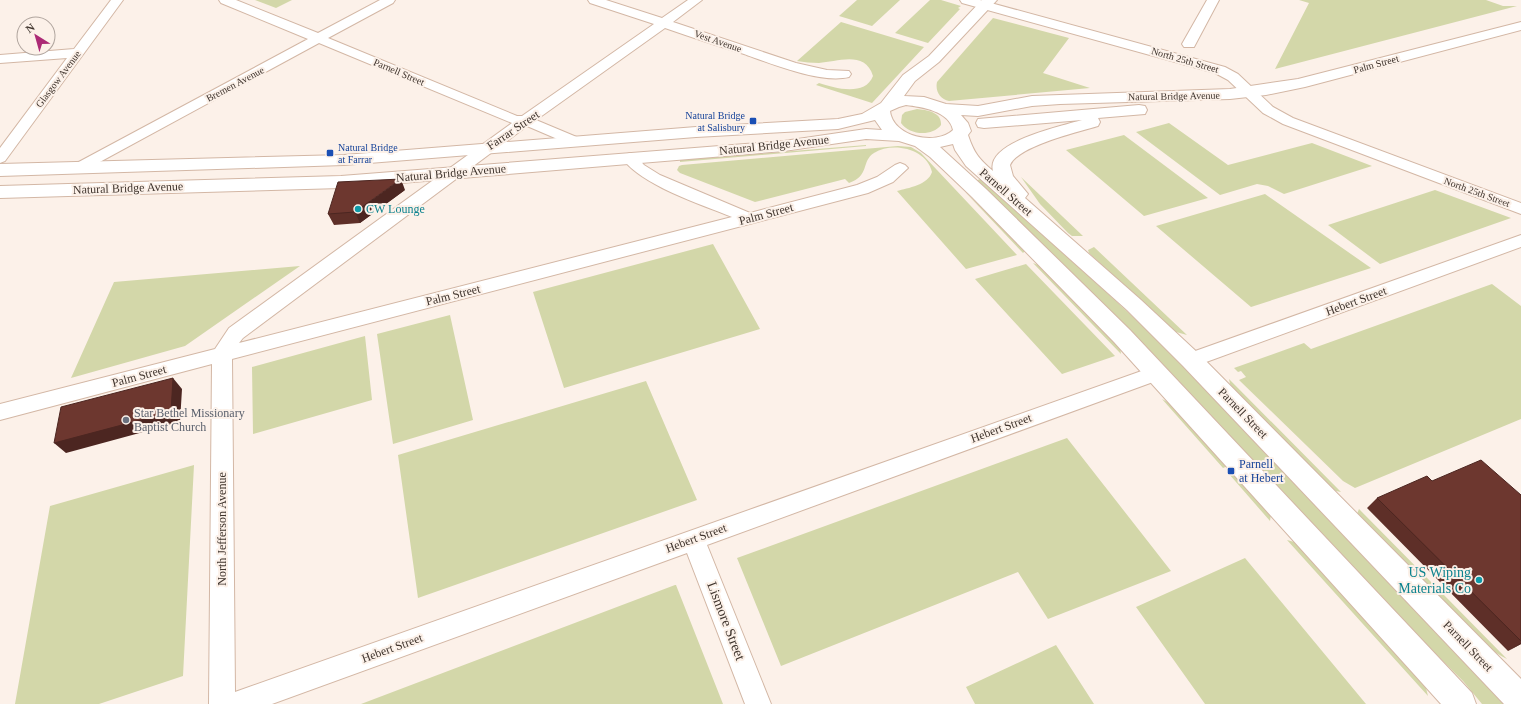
<svg xmlns="http://www.w3.org/2000/svg" width="1521" height="704" font-family="'Times New Roman',serif">
  <style>
    .green { fill: #d3d7a9 }
    .lines { fill: none; stroke-linecap: round; stroke-linejoin: round }
    .minor-casing { stroke: #d3b7a5; stroke-width: 2 }
    .primary-casing { stroke: #d3b7a5; stroke-width: 2 }
    .minor { fill: #fff; fill-rule: evenodd }
    .primary { fill: #fff; fill-rule: evenodd }
    .wall { fill: #5e2f28 }
    .shaded-wall { fill: #4c2621 }
    .building { fill: #6d372f; stroke: #4c2621 }
    .transit-dot { fill: #1a4fb4; stroke: #fcf1e9; stroke-width: 1.5 }
    .culture-dot { fill: #0f9aa8; stroke: #fcf1e9; stroke-width: 1.5 }
    .worship-dot { fill: #6b7280; stroke: #fcf1e9; stroke-width: 1.5 }
    .labels { text-anchor: middle; dominant-baseline: central; stroke-width: 4; stroke-linejoin: round; paint-order: stroke }
    .far-street-label { font-size: 10px; fill: #3f342d; stroke: #fcf1e9 }
    .far-transit-label { font-size: 10px; fill: #164399; stroke: #fcf1e9; text-anchor: end }
    .street-label { font-size: 12px; fill: #3f342d; stroke: #fcf1e9 }
    .culture-label { font-size: 12px; fill: #0d838f; stroke: #fcf1e9; text-anchor: start }
    .worship-label { font-size: 12px; fill: #5b616d; stroke: #fcf1e9; text-anchor: start }
    .transit-label { font-size: 12px; fill: #164399; stroke: #fcf1e9; text-anchor: start }
    .near-culture-label { font-size: 14px; fill: #0d838f; stroke: #fcf1e9; text-anchor: end }
    .near-street-label { font-size: 14px; fill: #3f342d; stroke: #fcf1e9 }
  </style>
  <rect width="100%" height="100%" fill="#fcf1e9"/>
  <!-- green -->
  <path class="green" d="M255 0H292L276 8Z
    M857 0H900L872 26 839 16Z
    M930 0H941L961 6 958 8 960 9 928 43 895 33Z
    M1299 0H1486L1503 6H1517L1275 69 1309 3Z
    M993 18 1069 38 1043 73 1090 88 949 101C940 99 935 91 937 82Z
    M841 22 924 47 872 103 816 85 819 83C834 88 865 97 873 76 865 50 837 62 819 63 811 63 804 62 797 61Z
    M917 109C927 110 942 112 941 125 932 137 909 135 901 123L902 115 905 112Z
    M1169 123 1228 165 1312 143 1372 166 1284 194 1268 186 1257 184 1220 195 1136 132Z
    M1124 135 1208 198 1144 216 1066 150Z
    M866 145V146L680 162V160Z
    M898 146 911 147 921 153 1017 255 966 269 897 191C908 188 928 185 932 172 927 149 893 141 874 153 861 161 870 176 849 183L845 179 755 202 680 173 677 170 679 166 682 165Z
    M1021 177 1083 236H1072L1068 233 1040 204Z
    M983 178 1160 342 1293 479 1327 518 1343 532 1509 704H1482L1463 681 1359 578 975 181Z
    M1435 190 1511 218 1380 264 1328 225Z
    M965 192 1023 248 1025 251 1023 253Z
    M1265 194 1371 268 1251 307 1156 226Z
    M713 244 760 329 564 388 533 292Z
    M1094 247 1187 335 1176 332 1168 326 1089 253 1088 250Z
    M1033 263 1041 266 1120 347 1121 354Z
    M1026 264 1115 356 1062 374 975 279Z
    M300 266 185 346 71 378 114 282Z
    M1492 284 1521 306V419L1355 488 1343 481 1239 380 1246 377 1241 371 1238 372 1234 368 1304 343 1311 349Z
    M450 315 473 420 393 444 377 334Z
    M365 336 372 400 253 434 252 367Z
    M1229 379 1341 492 1336 491 1331 488 1236 392 1230 384Z
    M646 381 697 500 418 598 398 455Z
    M1162 399 1171 404 1228 466 1223 468Z
    M1067 438 1171 571 1048 619 1018 572 781 666 737 558Z
    M194 465 183 676 99 704H15L50 506Z
    M1233 472 1271 514 1270 521 1229 474Z
    M1359 509 1434 585 1428 588 1357 514Z
    M1287 540 1298 543 1420 679 1426 688 1428 696Z
    M1245 558 1366 704H1205L1136 607Z
    M676 585 723 704H361L675 585Z
    M1442 593 1507 659C1479 645 1458 618 1437 596Z
    M1056 645 1094 704H975L966 687Z"/>
  <g class="lines">
    <defs>
      <path id="minor" d="M111 0H123L5 161 0 163V148L67 58 0 63V55L74 49Z
        M219 0H236L318 33 380 0H395L393 3 328 38 517 116H522L654 24 590 3 588 0H606L662 18 688 0H702L673 22 796 63 827 70 849 71 851 74 849 77C821 84 772 64 744 54 718 46 691 37 665 28L536 120 579 138 581 141 579 144 574 145 569 144 527 126 243 338 239 343 732 217C700 204 641 185 622 158L625 155 630 153 635 155 644 165 660 175 750 213 857 185 877 177 895 165 900 163 905 165 908 168 893 182 868 193 232 359 235 692 1150 368 1157 366 1164 368 1167 373 1164 378 707 545 771 704H745L687 553 272 704H209L212 364 0 420V404L215 349 229 328 512 123 319 43 85 170 80 172 75 170 72 167 75 164 308 39 221 3Z
        M960 0H980L1225 67 1238 74 1273 107 1293 118 1521 203V214L1283 124 1263 113 1228 80 1215 73 962 3Z
        M1207 0H1219L1194 47H1184L1182 44Z
        M1521 235V247L1198 365 1191 367 1184 365 1181 360 1184 355Z"/>
      <path id="primary" d="M982 0H997L939 62 915 81 904 96 924 97 946 104 978 106 1032 96 1230 89 1298 79 1521 22V30L1305 87 1266 95 1230 99 1060 104 1032 106 978 116 961 115 968 123 971 131 968 135C974 153 979 159 993 171 985 142 1062 126 1082 120L984 128 978 127 976 123 978 119 1139 105 1145 106 1147 110 1145 114 1098 118 1100 122 1098 126C1078 132 1018 146 1010 165L1013 176 1028 194 1025 198 1141 300 1199 354 1521 679V704H1504L1183 366 1127 310 966 166 955 150 953 144 940 147 986 189 1130 330 1472 693 1476 704H1441L1114 342 972 197 930 157 915 146 899 141 866 139 784 151 341 188 0 198V186L341 176 784 141 866 129 882 130 875 120 838 129 696 137 344 165 0 176V164L344 155 696 127 838 119 862 114 881 103 903 75 929 56ZM906 105C922 107 949 111 953 130 936 146 893 137 890 111L899 107Z"/>
    </defs>
    <!-- minor casing -->
    <use href="#minor" class="minor-casing"/>
    <!-- primary casing -->
    <use href="#primary" class="primary-casing"/>
    <!-- minor -->
    <use href="#minor" class="minor"/>
    <!-- primary -->
    <use href="#primary" class="primary"/>
  </g>
  <!-- wall -->
  <path class="wall" d="M405 190 360 223 334 225 328 214Z
    M1432 481 1521 495V644L1508 651 1367 508 1377 498Z"/>
  <!-- shaded-wall -->
  <path class="shaded-wall" d="M401 179 405 190 360 223 355 212Z
    M173 378 182 389 180 422 66 453 54 443Z
    M1521 643V644L1508 651Z"/>
  <!-- building -->
  <path class="building" d="M401 179 355 212 328 214 338 182Z
    M173 378 171 412 54 443 61 407Z
    M1481 460 1521 495V641L1377 498 1427 476 1432 481Z"/>
  <!-- markers -->
  <g class="transit-dot">
    <rect x="749" y="117" width="8" height="8" rx="2"/>
    <rect x="326" y="149" width="8" height="8" rx="2"/>
    <rect x="1227" y="467" width="8" height="8" rx="2"/>
  </g>
  <g class="culture-dot">
    <circle cx="358" cy="209" r="4"/>
    <circle cx="1479" cy="580" r="4"/>
  </g>
  <circle class="worship-dot" cx="126" cy="420" r="4"/>
  <g class="labels">
    <!-- far-street labels -->
    <g class="far-street-label">
      <text transform="translate(718 41) rotate(19)">Vest Avenue</text>
      <text transform="translate(1185 60) rotate(16)">North 25th Street</text>
      <text transform="translate(1376 64) rotate(-15)">Palm Street</text>
      <text transform="translate(399 72) rotate(23)">Parnell Street</text>
      <text transform="translate(58 79) rotate(-53)">Glasgow Avenue</text>
      <text transform="translate(235 84) rotate(-28)">Bremen Avenue</text>
      <text transform="translate(1174 96) rotate(-1)">Natural Bridge Avenue</text>
      <text transform="translate(1477 192) rotate(20)">North 25th Street</text>
    </g>
    <!-- far-transit labels -->
    <g class="far-transit-label">
      <text x="745" y="115">Natural Bridge<tspan x="745" dy="12">at Salisbury</tspan></text>
      <text x="338" y="147" text-anchor="start">Natural Bridge<tspan x="338" dy="12">at Farrar</tspan></text>
    </g>
    <!-- street labels -->
    <g class="street-label">
      <text transform="translate(513 130) rotate(-34)">Farrar Street</text>
      <text transform="translate(774 145) rotate(-6)">Natural Bridge Avenue</text>
      <text transform="translate(451 173) rotate(-5)">Natural Bridge Avenue</text>
      <text transform="translate(128 188) rotate(-2)">Natural Bridge Avenue</text>
      <text transform="translate(1006 192) rotate(41)">Parnell Street</text>
      <text transform="translate(766 214) rotate(-15)">Palm Street</text>
      <text transform="translate(453 295) rotate(-14)">Palm Street</text>
      <text transform="translate(1356 301) rotate(-20)">Hebert Street</text>
      <text transform="translate(139 376) rotate(-15)">Palm Street</text>
      <text transform="translate(1243 413) rotate(46)">Parnell Street</text>
      <text transform="translate(1001 428) rotate(-20)">Hebert Street</text>
      <text transform="translate(222 529) rotate(-90)">North Jefferson Avenue</text>
      <text transform="translate(696 538) rotate(-20)">Hebert Street</text>
      <text transform="translate(1468 646) rotate(46)">Parnell Street</text>
      <text transform="translate(392 648) rotate(-20)">Hebert Street</text>
    </g>
    <!-- culture labels -->
    <g class="culture-label">
      <text x="366" y="209">CW Lounge</text>
    </g>
    <!-- worship labels -->
    <g class="worship-label">
      <text x="134" y="413">Star Bethel Missionary<tspan x="134" dy="14">Baptist Church</tspan></text>
    </g>
    <!-- transit labels -->
    <g class="transit-label">
      <text x="1239" y="464">Parnell<tspan x="1239" dy="14">at Hebert</tspan></text>
    </g>
    <!-- near-culture labels -->
    <g class="near-culture-label">
      <text x="1471" y="572">US Wiping<tspan x="1471" dy="16">Materials Co</tspan></text>
    </g>
    <!-- near-street labels -->
    <g class="near-street-label">
      <text transform="translate(726 621) rotate(69)">Lismore Street</text>
    </g>
  </g>
  <!-- north arrow -->
  <g transform="translate(36 36) rotate(323)"><circle r="19" fill="#fcf1e9" stroke="#b0a59e"/>
  <path d="M0-3L7 15L0 10L-7 15Z" fill="#ac2a76"/>
  <text y="-6" font-size="11" font-weight="bold" text-anchor="middle" fill="#3f342d">N</text>
  </g>
</svg>
